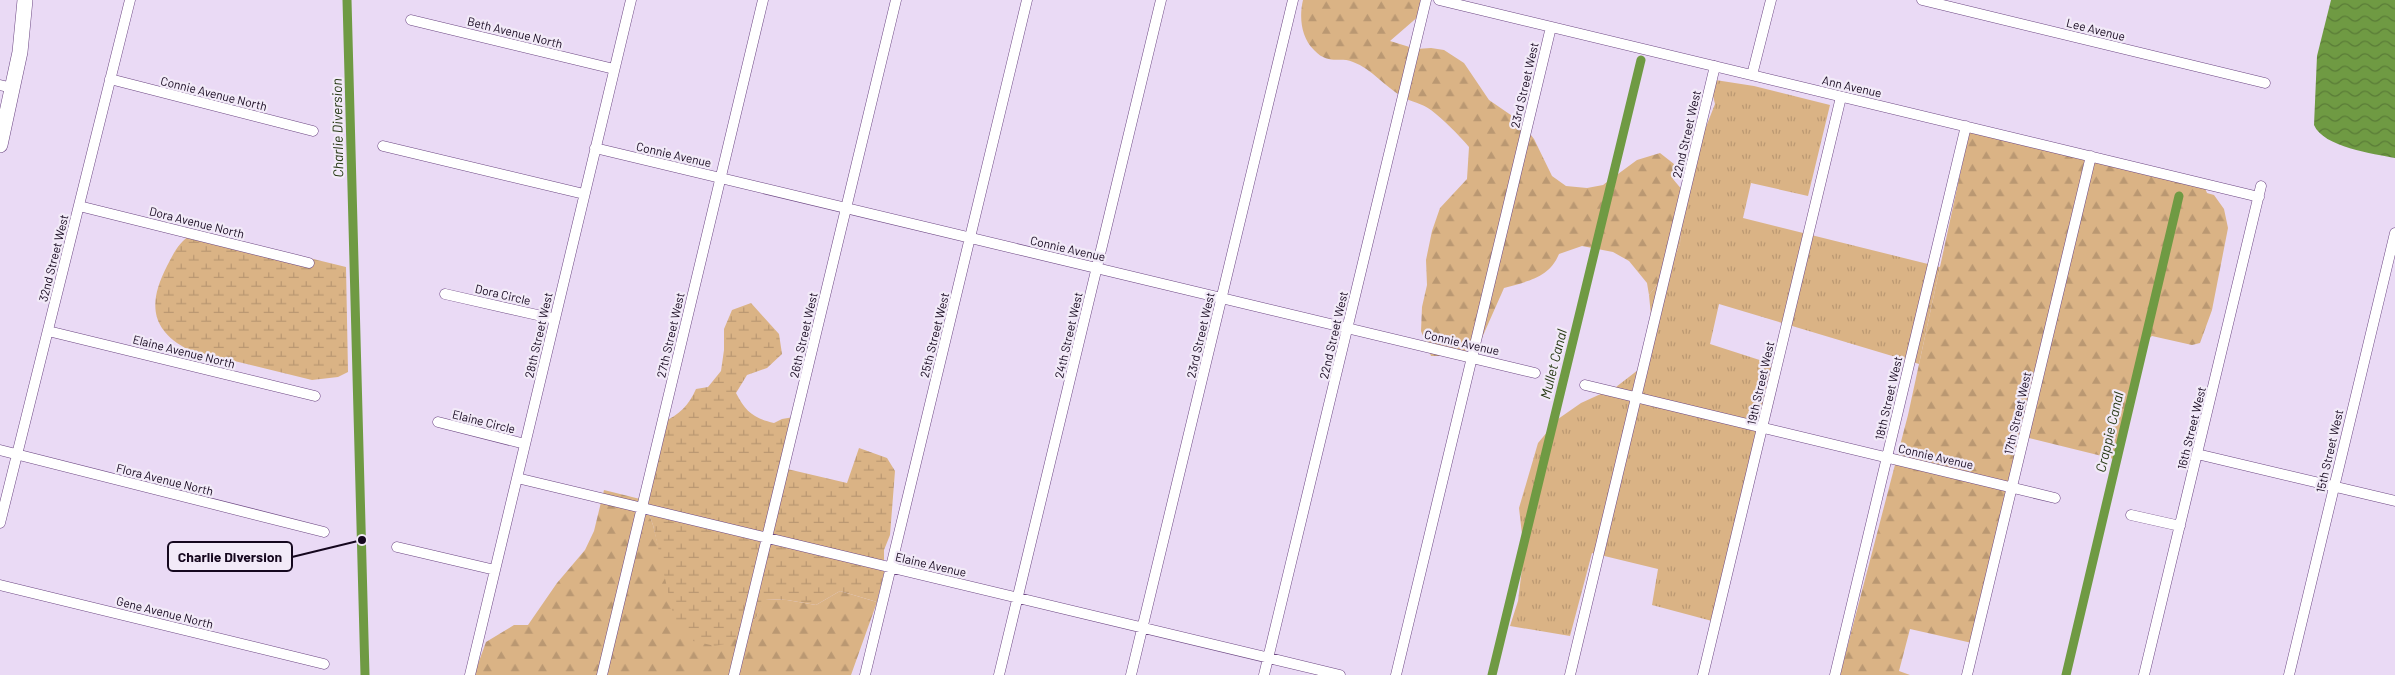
<svg xmlns="http://www.w3.org/2000/svg" width="2395" height="675" font-family="Barlow,sans-serif">
  <style>
    .grass { fill: url(#grass-tufts) }
    .forest { fill: url(#forest-firs) }
    .wetland { fill: url(#wetland-marsh) }
    .water { fill: url(#water-waves) }
    .lines { fill: none; stroke-linecap: round; stroke-linejoin: round }
    .canal { stroke: #6f9a43; stroke-width: 9 }
    .street-casing { stroke: #6b4682; stroke-width: 11 }
    .secondary-casing { stroke: #6b4682; stroke-width: 16 }
    .street { stroke: #fff; stroke-width: 10 }
    .secondary { stroke: #fff; stroke-width: 15 }
    .labels { text-anchor: middle; dominant-baseline: central; stroke-width: 4.5; stroke-linejoin: round; paint-order: stroke }
    .street-label { font-size: 12px; fill: #15071e; stroke: #f2eaf8 }
    .water-label { font-size: 14px; font-style: italic; fill: #273915; stroke: #f2eaf8 }
    .leader { fill: none; stroke: #15071e; stroke-width: 2 }
    .callout-dot { fill: #15071e; stroke: #f2eaf8; stroke-width: 2 }
    .callout { fill: #f2eaf8; stroke: #15071e; stroke-width: 2 }
    .callout-label { font-size: 14px; text-anchor: middle; font-weight: bold; fill: #15071e }
  </style>
  <defs>
    <pattern id="grass-tufts" width="24" height="20" patternUnits="userSpaceOnUse" patternTransform="scale(1.25)"><rect width="24" height="20" fill="#dab385"/><path d="M3 7l-1-3M5 7V3M7 7l1-3M15 17l-1-3M17 17v-4M19 17l1-3" fill="none" stroke="#ba9872"/></pattern>
    <pattern id="forest-firs" width="22" height="20" patternUnits="userSpaceOnUse" patternTransform="scale(1.25)"><rect width="22" height="20" fill="#dab385"/><path d="M5 1l3.5 6h-7zM16 11l3.5 6h-7z" fill="#ba9872"/></pattern>
    <pattern id="wetland-marsh" width="20" height="14" patternUnits="userSpaceOnUse" patternTransform="scale(1.25)"><rect width="20" height="14" fill="#dab385"/><path d="M1 5h8M5 5V1M11 12h8M15 12V8" fill="none" stroke="#ba9872"/></pattern>
    <pattern id="water-waves" width="16" height="10" patternUnits="userSpaceOnUse" patternTransform="scale(1.25)"><rect width="16" height="10" fill="#6f9a43"/><path d="M0 5q4-4 8 0t8 0" fill="none" stroke="#5a7c37"/></pattern>
  </defs>
  <rect width="100%" height="100%" fill="#eadaf5"/>
  <!-- grass -->
  <path class="grass" d="M1709 79 1754 86 1830 105 1808 196 1751 183 1743 218 1940 267 1919 364 1719 304 1710 344 1772 364 1759 428 1712 621 1652 605 1658 569 1592 553 1570 636 1510 626 1518 601 1524 552 1519 508 1538 443 1558 419 1581 403 1616 387 1638 370 1651 316 1649 295 1670 268 1680 244 1681 221 1700 142 1715 104Z"/>
  <!-- forest -->
  <path class="forest" d="M1303 0H1428L1420 15 1390 41 1416 49 1431 48 1444 50 1464 63 1489 100 1521 122 1534 139 1552 176 1566 186 1587 188 1603 185 1637 160 1660 153 1674 164 1673 179 1683 191 1680 244 1670 268 1649 295 1647 283 1629 261 1613 252 1582 246 1559 254C1549 278 1528 281 1504 288L1481 340 1459 356H1431L1421 331 1422 307 1427 285 1426 260 1432 231 1440 208 1467 179 1469 147C1458 134 1444 120 1431 110 1422 103 1411 102 1403 97 1385 87 1372 69 1353 62 1339 56 1329 66 1314 50 1301 37 1299 17 1303 0Z
    M1970 128 2203 183 2207 193 2214 195 2224 209 2228 228 2212 310 2200 343 2192 345 2152 336 2148 339 2114 459 2021 436 1972 643 1910 629 1899 671 1910 675H1840L1908 415Z
    M604 490 644 500 653 525 661 557 743 627 756 618 765 599 787 600 816 605 840 591 877 602 851 675H474L486 642 514 625H528L557 583 585 550 594 531Z"/>
  <!-- wetland -->
  <path class="wetland" d="M193 233H207L346 267 348 372 338 377 312 380 189 350C150 330 148 303 167 266 175 251 178 243 193 233Z
    M751 303 779 334 782 354 767 368 747 375 736 393C746 412 753 418 774 423L782 419 794 417 783 468 847 483 859 448 887 458 895 471 890 535 884 550V573L877 602 840 591 816 605 787 600 766 599 756 618 743 627 731 643 715 646 693 641 675 623 653 525 644 500 663 422C679 415 689 405 696 389L708 387 721 371 724 350V329L732 310Z"/>
  <!-- water -->
  <path class="water" d="M2331 0H2395V158C2374 154 2323 147 2314 125L2317 56Z"/>
  <g class="lines">
    <!-- canal -->
    <path class="canal" d="M347 0 365 675
      M1492 675 1641 60
      M2066 675 2179 196"/>
    <defs>
      <path id="street" d="M1439 0 2259 197
        M1922 0 2265 83
        M411 20 614 69
        M1752 75 1771 0
        M110 79 313 131
        M0 85 13 88
        M383 146 584 194
        M595 148 1535 373
        M79 206 309 263
        M445 294 555 319
        M48 331 315 396
        M1585 385 2055 498
        M438 422 525 444
        M0 450 324 532
        M2197 454 2395 501
        M517 478 1340 675
        M2131 515 2180 526
        M0 523 130 0
        M397 547 495 570
        M0 585 324 664
        M470 675 631 0
        M602 675 763 0
        M734 675 896 0
        M865 675 1027 0
        M999 675 1161 0
        M1131 675 1293 0
        M1264 675 1426 0
        M1396 675 1551 27
        M1570 675 1715 66
        M1703 675 1841 97
        M1835 675 1966 126
        M1967 675 2091 156
        M2144 675 2261 186
        M2289 675 2395 233"/>
      <path id="secondary" d="M0 145 20 52 25 0"/>
    </defs>
    <!-- street casing -->
    <use href="#street" class="street-casing"/>
    <!-- secondary casing -->
    <use href="#secondary" class="secondary-casing"/>
    <!-- street -->
    <use href="#street" class="street"/>
    <!-- secondary -->
    <use href="#secondary" class="secondary"/>
  </g>
  <g class="labels">
    <!-- street labels -->
    <g class="street-label">
      <text transform="translate(2096 29) rotate(14)">Lee Avenue</text>
      <text transform="translate(515 32) rotate(14)">Beth Avenue North</text>
      <text transform="translate(1524 85) rotate(-77)">23rd Street West</text>
      <text transform="translate(1852 86) rotate(13)">Ann Avenue</text>
      <text transform="translate(214 93) rotate(14)">Connie Avenue North</text>
      <text transform="translate(1686 134) rotate(-77)">22nd Street West</text>
      <text transform="translate(674 154) rotate(13)">Connie Avenue</text>
      <text transform="translate(197 222) rotate(14)">Dora Avenue North</text>
      <text transform="translate(1068 248) rotate(13)">Connie Avenue</text>
      <text transform="translate(53 258) rotate(-76)">32nd Street West</text>
      <text transform="translate(503 294) rotate(13)">Dora Circle</text>
      <text transform="translate(538 335) rotate(-77)">28th Street West</text>
      <text transform="translate(670 335) rotate(-77)">27th Street West</text>
      <text transform="translate(803 335) rotate(-77)">26th Street West</text>
      <text transform="translate(934 335) rotate(-76)">25th Street West</text>
      <text transform="translate(1068 335) rotate(-77)">24th Street West</text>
      <text transform="translate(1200 335) rotate(-77)">23rd Street West</text>
      <text transform="translate(1333 335) rotate(-77)">22nd Street West</text>
      <text transform="translate(1462 342) rotate(13)">Connie Avenue</text>
      <text transform="translate(184 351) rotate(14)">Elaine Avenue North</text>
      <text transform="translate(1760 383) rotate(-77)">19th Street West</text>
      <text transform="translate(1888 398) rotate(-77)">18th Street West</text>
      <text transform="translate(2017 413) rotate(-77)">17th Street West</text>
      <text transform="translate(484 421) rotate(14)">Elaine Circle</text>
      <text transform="translate(2191 428) rotate(-76)">16th Street West</text>
      <text transform="translate(2329 451) rotate(-77)">15th Street West</text>
      <text transform="translate(1936 456) rotate(13)">Connie Avenue</text>
      <text transform="translate(165 479) rotate(14)">Flora Avenue North</text>
      <text transform="translate(931 564) rotate(13)">Elaine Avenue</text>
      <text transform="translate(165 612) rotate(14)">Gene Avenue North</text>
    </g>
    <!-- water labels -->
    <g class="water-label">
      <text transform="translate(337 128) rotate(-91)">Charlie Diversion</text>
      <text transform="translate(1553 364) rotate(-76)">Mullet Canal</text>
      <text transform="translate(2109 432) rotate(-77)">Crappie Canal</text>
    </g>
  </g>
  <!-- callouts -->
  <path class="leader" d="M362 540L292 557"/>
  <circle class="callout-dot" cx="362" cy="540" r="5"/>
  <rect class="callout" x="168" y="542" width="124" height="29" rx="5"/>
  <g class="callout-label">
    <text x="230" y="562">Charlie Diversion</text>
  </g>
</svg>
